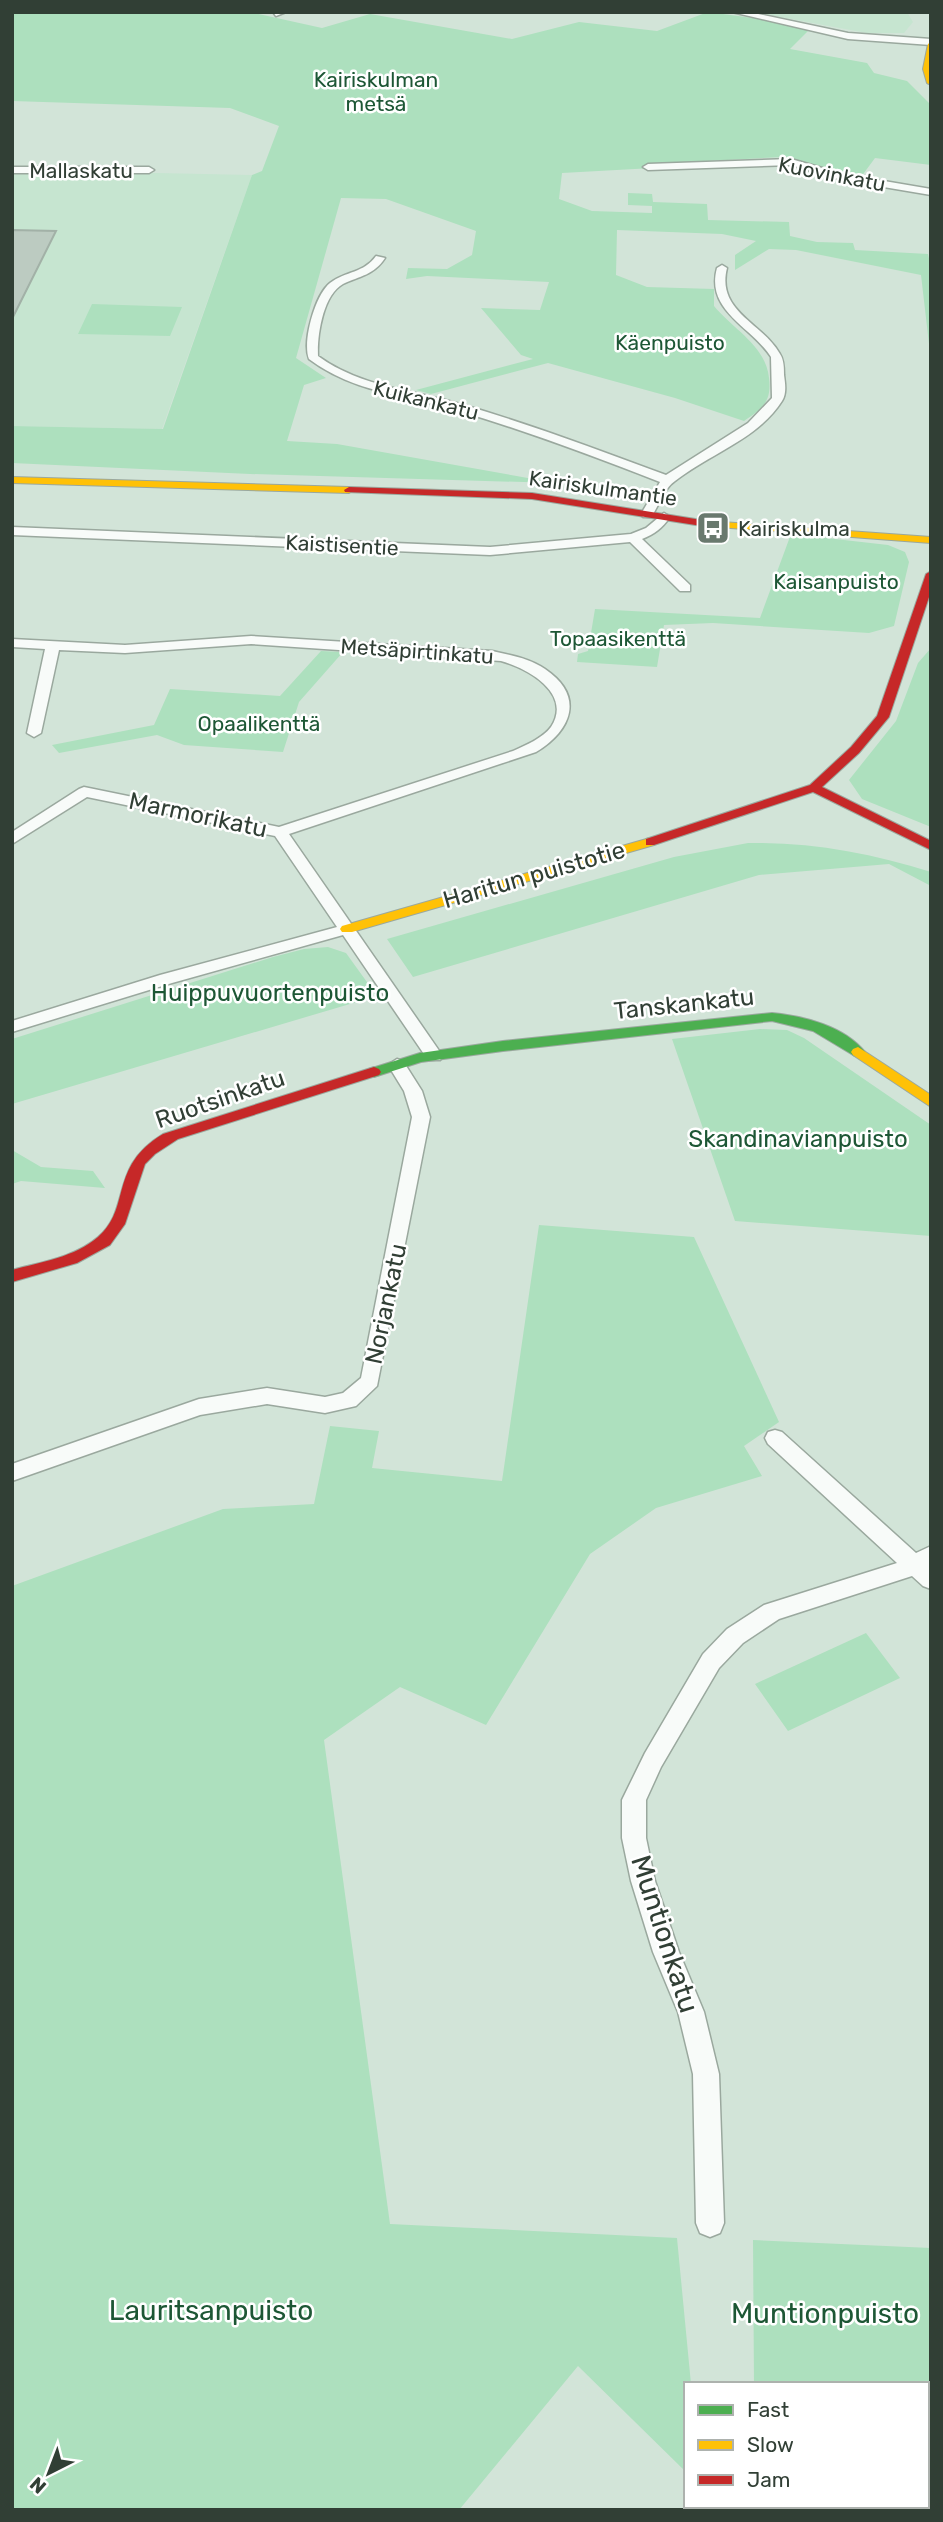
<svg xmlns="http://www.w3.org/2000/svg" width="943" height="2522" font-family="Rubik,sans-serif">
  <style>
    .built { fill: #c6e5d0 }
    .green { fill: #ade0be }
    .building { fill: #bccbc1; stroke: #a2b1a7; stroke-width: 2 }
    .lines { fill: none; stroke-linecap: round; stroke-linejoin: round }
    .street-casing { stroke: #9aa89e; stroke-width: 3 }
    .fast-casing { stroke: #9aa89e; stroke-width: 2 }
    .slow-casing { stroke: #9aa89e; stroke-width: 2 }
    .jam-casing { stroke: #9aa89e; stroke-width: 2 }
    .street { fill: #f8fbf9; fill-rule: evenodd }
    .fast { fill: #4caf50; fill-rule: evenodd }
    .slow { fill: #ffc107; fill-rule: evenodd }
    .jam { fill: #c62828; fill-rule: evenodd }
    .labels { text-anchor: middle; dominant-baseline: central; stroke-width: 5; stroke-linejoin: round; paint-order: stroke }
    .far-park-label { font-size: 21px; fill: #1d5735; stroke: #fff }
    .far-street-label { font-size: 21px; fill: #313f35; stroke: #fff }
    .far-poi-label { font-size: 21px; fill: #313f35; stroke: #fff; text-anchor: start }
    .street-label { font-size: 24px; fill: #313f35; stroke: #fff }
    .park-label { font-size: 24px; fill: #1d5735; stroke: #fff }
    .near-street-label { font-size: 28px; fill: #313f35; stroke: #fff }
    .near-park-label { font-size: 28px; fill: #1d5735; stroke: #fff }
  </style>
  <rect width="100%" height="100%" fill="#d2e4d8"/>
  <!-- built -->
  <path class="built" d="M752 12H907L913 22 904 33H867Z
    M12 170 252 175 162 429 12 426Z"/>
  <!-- green -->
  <path class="green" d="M12 12H249L322 28 370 14 512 39 579 22 657 31 708 12 782 22 809 30 790 49 867 63 874 73 907 81 931 105V165L875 158 861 177 782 157 654 164 653 168 562 173 559 199 592 211 652 213V206L628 205V193L652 194 653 202 707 204 708 220 789 222 790 236 817 242 853 243 855 250 928 254 931 267V361L921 275 796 250 769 249 735 270V255L756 241 722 234 617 230 616 275 647 287 714 289V306C733 329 766 346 769 378 772 402 762 409 744 421L675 398 548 363 431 394 416 390 533 359 521 355 481 308 540 310 549 282 427 276 406 279 408 268 447 269 472 255 476 231 386 199 341 198 296 358 326 378 304 385 287 441 337 444 556 483 250 474 12 463V426L163 429 252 175 262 171 279 126 230 108 12 101Z
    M92 304 182 307 170 336 78 334Z
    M791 534 888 545 905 552 909 562 894 626 869 633 713 623 664 625 657 667 577 662 578 654 588 651 595 609 760 618Z
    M931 648V827L862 799 849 780 896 721 918 663Z
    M321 651 343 652 299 702 283 752 184 745 157 735 59 753 52 745 154 725 170 689 280 696Z
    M748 843C811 842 871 853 931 872V886L889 864 759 875 413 977 387 939 674 857Z
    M328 947 346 953 377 996 12 1104V1039L273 957 304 949Z
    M760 1029 787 1030 804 1038 931 1125V1236L735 1221 672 1039Z
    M12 1150 41 1167 93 1171 105 1188 21 1181 12 1184Z
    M539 1225 694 1237 779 1422 744 1446 762 1476 656 1508 590 1554 486 1725 400 1687 324 1740 390 2224 677 2238 691 2384H686V2472L578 2366 459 2510H12V1586L223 1509 314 1504 330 1426 379 1431 372 1468 502 1481Z
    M866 1633 900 1678 788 1731 755 1684Z
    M753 2240 931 2248V2496H927V2384H754Z"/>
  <!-- building -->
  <path class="building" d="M12 230 56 231 12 319Z"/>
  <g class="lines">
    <defs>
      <path id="street" d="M273 12H286L276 16Z
        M732 12H749L848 33 931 39V45L848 39Z
        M791 159 843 174 931 189V195L842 180 791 165 648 170 643 167 648 164Z
        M12 167H149L154 170 149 173H12Z
        M376 256 385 258C374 275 360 276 343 284 323 295 317 335 318 356 362 388 414 390 464 405 532 425 599 450 666 475L748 423 772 398 771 357C752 327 705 311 717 268L722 265 727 268C716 312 763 323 780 354 784 360 784 368 784 375 785 383 787 393 782 401 758 439 709 454 675 481 664 488 659 506 651 517H643L641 514 660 482C593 456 527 431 459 411 407 395 354 393 309 359 302 342 315 295 330 283 346 271 364 273 376 256Z
        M664 513 670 517C662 528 655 534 642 539L690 585V591H680L630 542 490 555 12 535V527L490 547 631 534 646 528Z
        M251 636 492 651C510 655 529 658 545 669 585 696 572 730 536 752L289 834 440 1052 443 1056 440 1060H428L343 935 172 983 12 1032V1021L160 975 337 927 275 836 87 797 12 844V832L79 789 84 787 279 827 513 751C526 745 543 738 551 727 573 693 527 668 501 661L251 644 125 653 59 650 41 733 34 737 27 733 45 649 12 647V639L125 645Z
        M397 1059 403 1061 422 1091 430 1117 377 1386 356 1406 325 1413 267 1404 200 1415 12 1481V1464L199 1399 267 1388 325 1397 343 1393 361 1378 412 1117 404 1091 388 1065Z
        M775 1430 782 1432 916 1553 931 1546V1589L923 1586 912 1576 779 1619 743 1643 719 1668 661 1767 646 1800V1838L655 1881 679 1952 704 2012 719 2074 724 2223 720 2233 710 2237 700 2233 696 2223 693 2074 678 2012 653 1952 631 1881 622 1838V1800L645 1753 703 1654 727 1629 764 1605 897 1563 768 1444 765 1438 768 1432Z
        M718 2506H748V2510H718Z"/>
      <path id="fast" d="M772 1013C804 1016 844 1026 865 1052L858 1057 853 1055 813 1031 772 1021 503 1051 421 1062 374 1077 367 1072 369 1069 420 1053 503 1041Z"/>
      <path id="slow" d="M931 42V85L927 83 923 69 928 44Z
        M12 477 349 487 354 490 349 493 12 483Z
        M708 521 931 537V543L704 526 703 524Z
        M650 838 654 839V845L352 932H342L340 929 342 926Z
        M858 1047 931 1095V1107L853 1055 851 1052 853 1049Z"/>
      <path id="jam" d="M349 487 532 493 708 521 713 524 708 527 532 499 345 492 344 490Z
        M931 571V591L889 717 859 753 822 787 931 841V850L813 792 654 845H646V839L810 785 851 747 877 716 926 574Z
        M374 1067 379 1069 381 1072 379 1075 178 1139 155 1154 145 1164 125 1224 110 1245 77 1263 12 1282V1270C41 1262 75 1257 98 1237 132 1208 108 1167 163 1134Z"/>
    </defs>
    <!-- street casing -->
    <use href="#street" class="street-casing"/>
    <!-- fast casing -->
    <use href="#fast" class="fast-casing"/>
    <!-- slow casing -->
    <use href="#slow" class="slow-casing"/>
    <!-- jam casing -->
    <use href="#jam" class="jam-casing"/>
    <!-- street -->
    <use href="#street" class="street"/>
    <!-- fast -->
    <use href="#fast" class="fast"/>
    <!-- slow -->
    <use href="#slow" class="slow"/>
    <!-- jam -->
    <use href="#jam" class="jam"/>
  </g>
  <!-- icons -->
  <defs>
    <symbol id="bus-square" viewBox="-11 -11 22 22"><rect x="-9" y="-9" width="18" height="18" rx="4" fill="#69796e" stroke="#fff"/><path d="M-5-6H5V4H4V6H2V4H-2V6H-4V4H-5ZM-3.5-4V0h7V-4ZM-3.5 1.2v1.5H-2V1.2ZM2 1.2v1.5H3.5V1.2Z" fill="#fff"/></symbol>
  </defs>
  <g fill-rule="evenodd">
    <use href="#bus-square" x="694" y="509" width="38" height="38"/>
  </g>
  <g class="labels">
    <!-- far-park labels -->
    <g class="far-park-label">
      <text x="376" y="79">Kairiskulman<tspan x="376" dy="24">metsä</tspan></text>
      <text x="670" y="342">Käenpuisto</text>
      <text x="836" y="581">Kaisanpuisto</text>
      <text x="618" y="638">Topaasikenttä</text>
      <text x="259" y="723">Opaalikenttä</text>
    </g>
    <!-- far-street labels -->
    <g class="far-street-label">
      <text x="81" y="170">Mallaskatu</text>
      <text transform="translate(832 174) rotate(11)">Kuovinkatu</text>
      <text transform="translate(426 400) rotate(14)">Kuikankatu</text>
      <text transform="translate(603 488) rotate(8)">Kairiskulmantie</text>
      <text transform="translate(342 545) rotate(3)">Kaistisentie</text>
      <text transform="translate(417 651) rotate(4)">Metsäpirtinkatu</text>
    </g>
    <!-- far-poi labels -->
    <g class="far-poi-label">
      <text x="738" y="528">Kairiskulma</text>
    </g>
    <!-- street labels -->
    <g class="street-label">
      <text transform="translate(198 815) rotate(12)">Marmorikatu</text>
      <text transform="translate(534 875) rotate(-16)">Haritun puistotie</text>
      <text transform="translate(684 1004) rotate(-6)">Tanskankatu</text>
      <text transform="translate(220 1099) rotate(-19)">Ruotsinkatu</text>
      <text transform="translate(386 1304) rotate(-78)">Norjankatu</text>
    </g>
    <!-- park labels -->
    <g class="park-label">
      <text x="270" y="993">Huippuvuortenpuisto</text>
      <text x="798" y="1139">Skandinavianpuisto</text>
    </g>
    <!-- near-street labels -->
    <g class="near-street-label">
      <text transform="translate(665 1934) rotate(72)">Muntionkatu</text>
    </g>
    <!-- near-park labels -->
    <g class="near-park-label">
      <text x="211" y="2310">Lauritsanpuisto</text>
      <text x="825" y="2313">Muntionpuisto</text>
    </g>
  </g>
  <!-- border -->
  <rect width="943" height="2522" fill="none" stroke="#313f35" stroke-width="28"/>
  <!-- legend -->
  <rect x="684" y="2382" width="245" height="126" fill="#ffffff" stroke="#adb2ae" stroke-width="2"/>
  <rect x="698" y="2405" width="35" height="10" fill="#4caf50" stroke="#adb2ae" stroke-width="2"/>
  <text x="747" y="2417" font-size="21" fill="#313f35">Fast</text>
  <rect x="698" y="2440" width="35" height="10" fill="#ffc107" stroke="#adb2ae" stroke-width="2"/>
  <text x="747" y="2452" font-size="21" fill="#313f35">Slow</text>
  <rect x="698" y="2475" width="35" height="10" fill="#c62828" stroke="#adb2ae" stroke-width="2"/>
  <text x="747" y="2487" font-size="21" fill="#313f35">Jam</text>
  <!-- north arrow -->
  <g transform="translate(49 2473) rotate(222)" stroke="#ffffff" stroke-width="5" paint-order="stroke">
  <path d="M0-5L12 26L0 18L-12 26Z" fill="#313f35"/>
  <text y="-10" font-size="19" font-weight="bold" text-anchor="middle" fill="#313f35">N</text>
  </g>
</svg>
